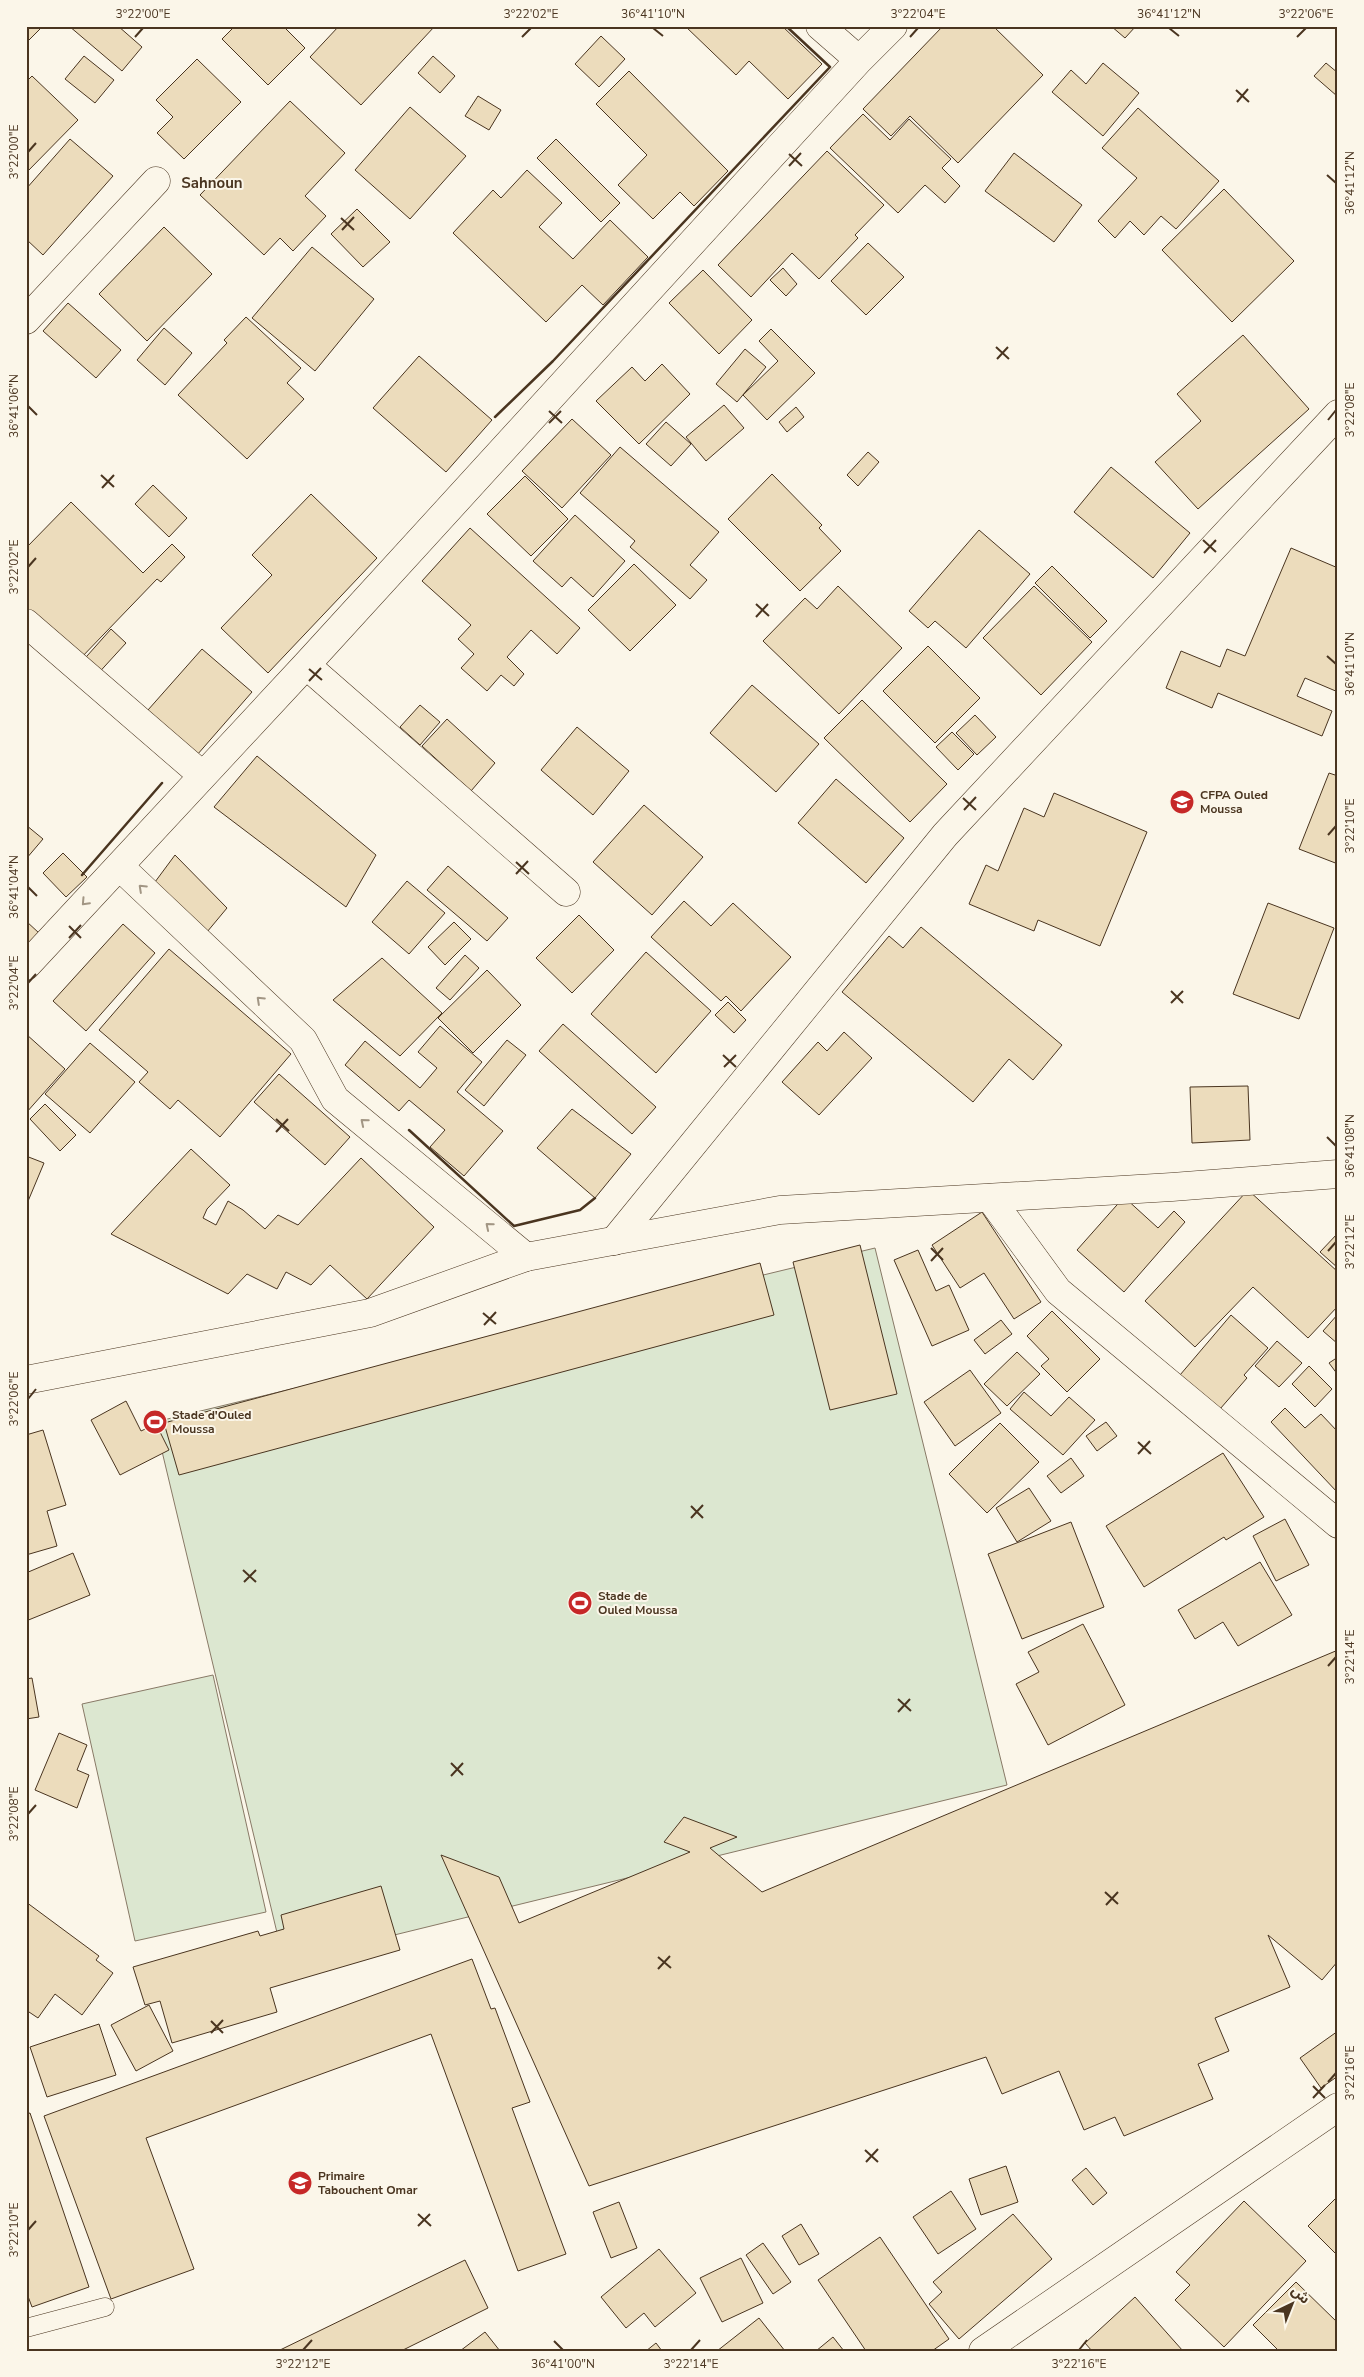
<svg xmlns="http://www.w3.org/2000/svg" width="1364" height="2377" font-family="'Nunito Sans','Noto Sans Arabic',sans-serif">
  <style>
    .green { fill: #dce7d0; stroke: #887966 }
    .building { fill: #ecdcbc; stroke: #4a3520 }
    .lines { fill: none; stroke-linecap: round; stroke-linejoin: round }
    .lane-casing { stroke: #4a3520; stroke-width: 19 }
    .street-casing { stroke: #4a3520; stroke-width: 29 }
    .secondary-casing { stroke: #4a3520; stroke-width: 29 }
    .lane { stroke: #fbf6e9; stroke-width: 18 }
    .street { stroke: #fbf6e9; stroke-width: 28 }
    .secondary { stroke: #fbf6e9; stroke-width: 28 }
    .wall { stroke: #4a3520; stroke-width: 2.5 }
    .oneway { stroke: #a29684 }
    .ticks { fill: none; stroke: #4a3520; stroke-width: 2 }
    .labels { text-anchor: middle; dominant-baseline: central; stroke-width: 4; stroke-linejoin: round; paint-order: stroke }
    .poi-label { font-size: 12px; font-weight: bold; fill: #4a3520; stroke: #fbf6e9; text-anchor: start }
    .quarter-label { font-size: 15px; font-weight: bold; fill: #4a3520; stroke: #fbf6e9 }
    .neatline { fill: none; stroke: #4a3520; stroke-width: 2 }
    .ticks-label { font-size: 12px; text-anchor: middle; fill: #4a3520 }
  </style>
  <rect width="100%" height="100%" fill="#fbf6e9"/>
  <!-- green -->
  <path class="green" d="M875 1248 1007 1785 284 1962 155 1422Z
    M213 1675 266 1912 135 1941 82 1704Z"/>
  <!-- building -->
  <path class="building" d="M26 26H43L26 43Z
    M69 26H118L142 47 122 71Z
    M235 26H283L305 48 268 85 222 39Z
    M339 26H435L361 105 310 57Z
    M685 26H782L822 64 788 99 749 61 736 75Z
    M943 26H993L1043 75 958 163 910 116 891 136 863 109Z
    M1111 26H1136L1125 38Z
    M601 36 625 59 599 87 575 64Z
    M84 56 114 80 95 103 65 79Z
    M433 56 455 76 440 93 418 73Z
    M197 59 241 102 184 159 157 133 173 117 156 100Z
    M1103 63 1139 93 1103 136 1052 92 1071 70 1086 84Z
    M1326 63 1338 73 1337 96 1314 76Z
    M629 71 728 171 694 206 680 192 653 219 618 185 647 155 596 104Z
    M32 76 78 120 26 173V82Z
    M478 96 501 110 489 130 465 116Z
    M290 101 345 153 305 196 326 216 293 251 280 238 264 255 200 195Z
    M410 107 466 156 410 219 355 170Z
    M1138 108 1219 181 1176 229 1161 216 1144 235 1130 221 1115 238 1098 221 1137 178 1102 148Z
    M863 114 890 140 909 119 951 159 942 168 960 186 945 203 925 185 898 213 830 148Z
    M70 139 113 176 43 255 26 239V189Z
    M556 139 620 203 601 222 537 158Z
    M827 151 884 205 855 235 858 238 819 279 792 253 751 297 718 265Z
    M1014 153 1082 205 1054 242 985 191Z
    M527 170 562 203 539 227 573 259 610 220 648 257 603 305 582 285 546 322 453 233 493 190 501 198Z
    M1224 189 1294 261 1232 322 1162 250Z
    M357 209 390 242 363 267 331 234Z
    M164 227 212 274 147 341 99 294Z
    M868 243 904 277 866 315 831 281Z
    M312 247 374 299 315 371 252 318Z
    M783 268 797 284 786 296 770 280Z
    M703 270 752 320 719 354 669 303Z
    M68 303 121 350 96 378 43 331Z
    M246 317 301 368 287 383 304 399 247 459 178 395 227 343 224 340Z
    M164 328 192 353 165 385 137 360Z
    M771 329 815 373 767 420 743 395 778 361 759 341Z
    M1243 335 1309 409 1198 509 1155 462 1201 421 1177 394Z
    M745 349 766 367 737 402 716 384Z
    M419 356 492 420 446 472 373 408Z
    M662 364 690 394 639 444 596 401 632 367 645 381Z
    M724 405 744 428 706 461 686 437Z
    M796 407 804 417 787 432 779 422Z
    M572 419 611 455 562 508 522 471Z
    M666 422 691 444 671 466 646 444Z
    M620 447 719 532 690 565 707 580 690 599 630 547 635 541 580 493Z
    M868 452 879 462 858 486 847 475Z
    M1111 467 1190 533 1153 578 1074 512Z
    M772 474 822 525 819 528 841 551 800 591 728 519Z
    M525 476 568 519 531 556 487 514Z
    M153 485 187 518 169 537 135 504Z
    M311 494 377 558 268 673 221 628 272 575 252 555Z
    M71 502 143 573 172 544 185 557 161 582 157 579 78 661 26 611V548Z
    M575 515 625 561 593 597 571 577 562 587 533 561Z
    M470 528 580 628 557 654 531 630 507 657 524 674 514 686 501 675 487 691 461 668 474 654 458 639 471 625 422 581Z
    M979 530 1030 574 966 648 935 621 928 628 909 611Z
    M1291 548 1338 568V692L1305 678 1297 696 1332 711 1322 736 1218 693 1212 708 1166 688 1181 651 1220 667 1227 649 1245 656Z
    M634 564 676 605 630 651 588 610Z
    M1052 566 1107 621 1090 638 1035 583Z
    M838 586 902 648 839 714 763 641 805 598 817 609Z
    M1034 586 1092 642 1041 695 983 638Z
    M111 629 126 643 94 678 79 665Z
    M928 646 980 698 935 743 883 691Z
    M202 649 252 692 190 763 140 719Z
    M752 685 819 744 776 792 710 733Z
    M862 700 947 784 910 822 824 738Z
    M420 705 440 722 420 745 400 727Z
    M975 715 996 737 977 755 956 733Z
    M447 719 495 763 471 791 422 746Z
    M577 727 629 771 593 815 541 770Z
    M952 732 974 754 958 770 936 747Z
    M257 756 376 855 346 907 214 807Z
    M1329 773 1338 776V864L1299 849Z
    M836 779 904 838 866 883 798 823Z
    M1054 793 1147 832 1100 946 1038 920 1034 931 969 904 986 865 998 871 1024 808 1044 817Z
    M644 805 703 857 652 915 593 862Z
    M26 825 43 839 26 859Z
    M63 853 87 877 66 897 43 873Z
    M175 855 227 908 207 932 155 882Z
    M448 866 508 918 487 941 427 890Z
    M407 881 445 913 409 954 372 922Z
    M684 901 711 926 733 903 791 957 741 1011 726 996 721 1001 651 937Z
    M1268 903 1334 928 1299 1019 1233 994Z
    M579 915 614 950 572 993 536 958Z
    M26 921 39 933 26 948Z
    M454 922 471 939 445 965 428 947Z
    M123 924 155 953 86 1031 53 1001Z
    M921 927 1062 1045 1033 1080 1009 1059 973 1102 842 992 889 936 903 948Z
    M169 949 291 1054 220 1137 178 1100 170 1109 139 1082 148 1072 99 1030Z
    M646 952 711 1011 656 1073 591 1014Z
    M465 955 479 968 450 1000 436 988Z
    M382 958 442 1013 400 1056 333 1000Z
    M487 970 521 1005 473 1053 438 1018Z
    M728 1002 746 1020 734 1033 715 1015Z
    M563 1024 656 1107 632 1134 539 1051Z
    M440 1026 482 1062 457 1092 503 1131 464 1176 430 1147 445 1130 409 1100 399 1111 345 1065 365 1041 420 1088 437 1068 418 1052Z
    M844 1032 872 1058 819 1115 782 1082 818 1042 827 1051Z
    M26 1034 65 1069 26 1113Z
    M507 1040 526 1055 484 1106 465 1090Z
    M90 1043 135 1082 90 1133 45 1094Z
    M279 1074 350 1137 325 1165 254 1102Z
    M1248 1086 1250 1140 1192 1143 1190 1087Z
    M45 1104 76 1135 60 1151 30 1119Z
    M572 1109 631 1154 595 1198 537 1148Z
    M191 1149 230 1185 207 1209 203 1218 216 1225 228 1201 243 1210 265 1229 278 1215 298 1225 361 1158 434 1227 367 1299 330 1265 311 1285 286 1272 277 1289 247 1274 228 1294 111 1234Z
    M26 1156 44 1163 26 1206Z
    M1248 1190 1338 1272V1306L1308 1338 1253 1287 1195 1347 1145 1301Z
    M1124 1197 1158 1228 1174 1211 1185 1222 1124 1292 1077 1250Z
    M982 1212 1041 1302 1014 1319 984 1273 960 1288 932 1245Z
    M1338 1233V1268L1320 1252Z
    M860 1245 897 1394 830 1410 793 1262Z
    M918 1250 936 1291 949 1285 969 1330 932 1346 894 1260Z
    M760 1263 774 1315 179 1475 164 1423Z
    M1052 1311 1100 1359 1067 1392 1041 1366 1049 1359 1027 1336Z
    M1338 1314V1344L1323 1331Z
    M1231 1315 1268 1348 1244 1375 1247 1378 1220 1409 1180 1375Z
    M1001 1320 1012 1334 985 1354 974 1340Z
    M1277 1341 1302 1363 1279 1387 1255 1366Z
    M1017 1352 1040 1374 1007 1406 984 1384Z
    M1338 1357V1375L1329 1363Z
    M1309 1366 1332 1389 1315 1407 1292 1384Z
    M970 1370 1001 1413 955 1446 924 1402Z
    M1024 1392 1051 1416 1069 1397 1095 1420 1063 1455 1010 1409Z
    M126 1401 141 1431 156 1424 169 1450 120 1475 91 1420Z
    M1285 1408 1305 1428 1321 1414 1338 1432V1493L1271 1422Z
    M1106 1422 1117 1436 1097 1451 1086 1436Z
    M1000 1423 1039 1462 987 1513 949 1474Z
    M43 1430 66 1505 47 1511 57 1546 26 1555V1435Z
    M1223 1453 1264 1517 1226 1540 1224 1537 1144 1587 1106 1526Z
    M1071 1458 1084 1476 1061 1493 1047 1476Z
    M1029 1488 1051 1521 1017 1542 996 1508Z
    M1285 1519 1309 1565 1276 1581 1253 1536Z
    M1071 1522 1104 1607 1022 1639 988 1554Z
    M73 1553 90 1595 26 1621V1573Z
    M1260 1562 1292 1615 1238 1646 1223 1622 1195 1639 1178 1610Z
    M1083 1624 1125 1705 1048 1745 1016 1684 1039 1672 1028 1652Z
    M1338 1650V1961L1322 1980 1268 1935 1290 1987 1215 2018 1229 2051 1198 2064 1213 2099 1124 2136 1115 2117 1084 2130 1059 2071 1002 2094 986 2057 589 2186 441 1855 499 1877 519 1923 690 1852 664 1842 684 1817 737 1837 710 1848 762 1892Z
    M32 1678 39 1717 26 1719V1679Z
    M59 1733 87 1745 77 1770 89 1775 77 1808 35 1790Z
    M381 1886 400 1950 270 1988 277 2012 172 2043 160 2001 145 2005 133 1967 258 1931 260 1936 284 1929 281 1915Z
    M26 1902 99 1956 96 1960 113 1973 82 2015 55 1994 38 2018 26 2010Z
    M472 1959 491 2009 495 2008 530 2102 512 2108 566 2254 518 2271 431 2034 146 2138 194 2269 111 2299 44 2116Z
    M149 2005 173 2051 136 2071 111 2025Z
    M99 2024 116 2075 47 2097 30 2047Z
    M1338 2031V2076L1321 2088 1300 2058Z
    M30 2113 89 2287 32 2307 26 2291V2114Z
    M1006 2166 1018 2202 981 2215 969 2179Z
    M1086 2168 1107 2193 1093 2205 1072 2180Z
    M951 2191 976 2229 938 2254 913 2217Z
    M1338 2196V2256L1308 2226Z
    M1244 2201 1306 2261 1224 2347 1175 2300 1190 2285 1176 2272Z
    M619 2202 637 2248 611 2258 593 2212Z
    M1013 2214 1052 2259 959 2339 929 2304 942 2292 933 2282Z
    M801 2224 819 2254 799 2265 782 2236Z
    M880 2237 949 2339 932 2351H866L818 2280Z
    M763 2243 791 2282 773 2294 746 2255Z
    M659 2249 696 2293 655 2327 644 2313 626 2328 601 2297Z
    M741 2258 763 2303 722 2322 700 2278Z
    M465 2260 488 2308 401 2351H278Z
    M1296 2282 1338 2323V2351H1279L1253 2325Z
    M1135 2297 1183 2351H1092L1085 2343Z
    M759 2318 785 2351H717Z
    M485 2332 500 2351H460Z
    M833 2337 844 2351H816Z
    M656 2343 662 2351H646Z"/>
  <g class="lines">
    <defs>
      <path id="lane" d="M26 2328 105 2307"/>
      <path id="street" d="M820 26 859 60
        M26 320 156 181
        M26 623 202 775
        M306 665 566 892
        M119 866 303 1040 335 1099 526 1257
        M26 966 306 665 859 60 893 26
        M990 1198 1058 1291 1338 1524
        M614 1241 945 835 1338 414
        M983 2351 1338 2107"/>
      <path id="secondary" d="M26 1380 370 1313 526 1257 780 1210 1172 1187 1338 1174"/>
    </defs>
    <!-- lane casing -->
    <use href="#lane" class="lane-casing"/>
    <!-- street casing -->
    <use href="#street" class="street-casing"/>
    <!-- secondary casing -->
    <use href="#secondary" class="secondary-casing"/>
    <!-- lane -->
    <use href="#lane" class="lane"/>
    <!-- street -->
    <use href="#street" class="street"/>
    <!-- secondary -->
    <use href="#secondary" class="secondary"/>
    <!-- wall -->
    <path class="wall" d="M495 417 553 361 830 67 786 26
      M82 875 162 783
      M409 1130 514 1226 580 1210 595 1198"/>
  </g>
  <!-- one-way arrows -->
  <defs><path id="oneway-chevron" d="M-2-3.5L2.5 0L-2 3.5" fill="none" stroke-width="1.6" stroke-linecap="round" stroke-linejoin="round" transform="scale(1.25)"/></defs>
  <g class="oneway">
    <use href="#oneway-chevron" transform="translate(142 888) rotate(-137)"/>
    <use href="#oneway-chevron" transform="translate(85 902) rotate(133)"/>
    <use href="#oneway-chevron" transform="translate(260 1000) rotate(-137)"/>
    <use href="#oneway-chevron" transform="translate(364 1122) rotate(-140)"/>
    <use href="#oneway-chevron" transform="translate(489 1226) rotate(-140)"/>
  </g>
  <!-- ticks -->
  <path class="ticks" d="M653 28 663 36M1169 28 1179 36M135 37 143 28M522 37 531 28M910 37 918 28M1297 37 1306 28M1236 90 1249 102M1237 102 1248 89M28 152 36 143M789 154 802 166M789 166 801 153M1327 175 1336 183M341 218 354 230M342 230 354 217M996 347 1009 359M997 359 1008 347M28 406 37 415M549 411 562 423M1328 420 1336 410M549 423 561 411M101 475 114 487M102 488 114 475M1203 540 1216 552M1204 553 1216 540M28 567 36 558M756 604 769 616M756 617 768 604M1327 656 1336 664M309 669 322 680M309 681 321 668M963 798 976 810M964 810 976 797M1328 835 1336 826M516 862 529 874M516 874 528 861M28 887 37 896M69 926 81 938M69 938 81 925M28 983 36 974M1171 991 1183 1003M1171 1003 1183 991M723 1055 736 1067M724 1067 736 1055M276 1119 289 1131M276 1132 288 1119M1327 1137 1336 1146M931 1248 943 1260M1328 1251 1336 1242M931 1261 943 1248M483 1313 496 1324M484 1325 496 1312M28 1399 36 1389M1138 1442 1151 1454M1138 1454 1150 1441M691 1506 703 1518M691 1518 703 1505M243 1570 256 1582M244 1582 256 1570M1328 1666 1336 1657M898 1699 911 1711M898 1712 910 1699M451 1763 463 1775M451 1776 463 1763M28 1814 36 1805M1105 1892 1118 1904M1106 1905 1118 1892M658 1957 671 1968M658 1969 670 1956M211 2021 223 2033M211 2033 223 2020M1328 2082 1336 2073M1313 2086 1325 2098M1313 2098 1325 2085M865 2150 878 2162M866 2162 878 2149M418 2214 431 2226M418 2226 430 2214M28 2230 36 2221M554 2341 563 2350M303 2350 312 2340M691 2350 700 2340M1079 2350 1087 2340"/>
  <!-- icons -->
  <defs>
    <symbol id="university-disc" viewBox="-11 -11 22 22"><circle r="9.5" fill="#c62828" stroke="#fbf6e9"/><path d="M0-5L7-2L0 1L-7-2ZM-4 1L0 2.5L4 1V4Q0 6-4 4Z" fill="#fff"/></symbol>
    <symbol id="stadium-disc" viewBox="-11 -11 22 22"><circle r="9.5" fill="#c62828" stroke="#fbf6e9"/><path d="M0-5a6.5 5 0 1 0 0 10a6.5 5 0 1 0 0-10ZM-3.5-1.8h7v3.6h-7Z" fill="#fff"/></symbol>
    <symbol id="school-disc" viewBox="-11 -11 22 22"><circle r="9.5" fill="#c62828" stroke="#fbf6e9"/><path d="M0-5L7-2L0 1L-7-2ZM-4 1L0 2.5L4 1V4Q0 6-4 4Z" fill="#fff"/></symbol>
  </defs>
  <g fill-rule="evenodd">
    <use href="#university-disc" x="1168" y="788" width="28" height="28"/>
    <use href="#stadium-disc" x="141" y="1408" width="28" height="28"/>
    <use href="#stadium-disc" x="566" y="1589" width="28" height="28"/>
    <use href="#school-disc" x="286" y="2169" width="28" height="28"/>
  </g>
  <g class="labels">
    <!-- poi labels -->
    <g class="poi-label">
      <text x="1200" y="795">CFPA Ouled<tspan x="1200" dy="14">Moussa</tspan></text>
      <text x="172" y="1415">Stade d'Ouled<tspan x="172" dy="14">Moussa</tspan></text>
      <text x="598" y="1596">Stade de<tspan x="598" dy="14">Ouled Moussa</tspan></text>
      <text x="318" y="2176">Primaire<tspan x="318" dy="14">Tabouchent Omar</tspan></text>
    </g>
    <!-- quarter labels -->
    <g class="quarter-label">
      <text x="212" y="183">Sahnoun</text>
    </g>
  </g>
  <!-- border -->
  <rect width="1364" height="2377" fill="none" stroke="#fbf6e9" stroke-width="55"/>
  <!-- north arrow -->
  <g transform="translate(1292 2304) rotate(43)" stroke="#fbf6e9" stroke-width="4" paint-order="stroke">
  <path d="M0-4L9 19L0 12L-9 19Z" fill="#4a3520"/>
  <text y="-8" font-size="14" font-weight="bold" text-anchor="middle" fill="#4a3520">ش</text>
  </g>
  <rect x="28" y="28" width="1308" height="2322" class="neatline"/>
  <g class="ticks-label">
    <text x="143" y="18">3°22'00"E</text>
    <text x="531" y="18">3°22'02"E</text>
    <text x="653" y="18">36°41'10"N</text>
    <text x="918" y="18">3°22'04"E</text>
    <text x="1169" y="18">36°41'12"N</text>
    <text x="1306" y="18">3°22'06"E</text>
    <text transform="translate(14 152) rotate(-90)" y="4">3°22'00"E</text>
    <text transform="translate(1350 183) rotate(-90)" y="4">36°41'12"N</text>
    <text transform="translate(14 406) rotate(-90)" y="4">36°41'06"N</text>
    <text transform="translate(1350 410) rotate(-90)" y="4">3°22'08"E</text>
    <text transform="translate(14 567) rotate(-90)" y="4">3°22'02"E</text>
    <text transform="translate(1350 664) rotate(-90)" y="4">36°41'10"N</text>
    <text transform="translate(1350 826) rotate(-90)" y="4">3°22'10"E</text>
    <text transform="translate(14 887) rotate(-90)" y="4">36°41'04"N</text>
    <text transform="translate(14 983) rotate(-90)" y="4">3°22'04"E</text>
    <text transform="translate(1350 1146) rotate(-90)" y="4">36°41'08"N</text>
    <text transform="translate(1350 1242) rotate(-90)" y="4">3°22'12"E</text>
    <text transform="translate(14 1399) rotate(-90)" y="4">3°22'06"E</text>
    <text transform="translate(1350 1657) rotate(-90)" y="4">3°22'14"E</text>
    <text transform="translate(14 1814) rotate(-90)" y="4">3°22'08"E</text>
    <text transform="translate(1350 2073) rotate(-90)" y="4">3°22'16"E</text>
    <text transform="translate(14 2230) rotate(-90)" y="4">3°22'10"E</text>
    <text x="303" y="2368">3°22'12"E</text>
    <text x="563" y="2368">36°41'00"N</text>
    <text x="691" y="2368">3°22'14"E</text>
    <text x="1079" y="2368">3°22'16"E</text>
  </g>
</svg>
